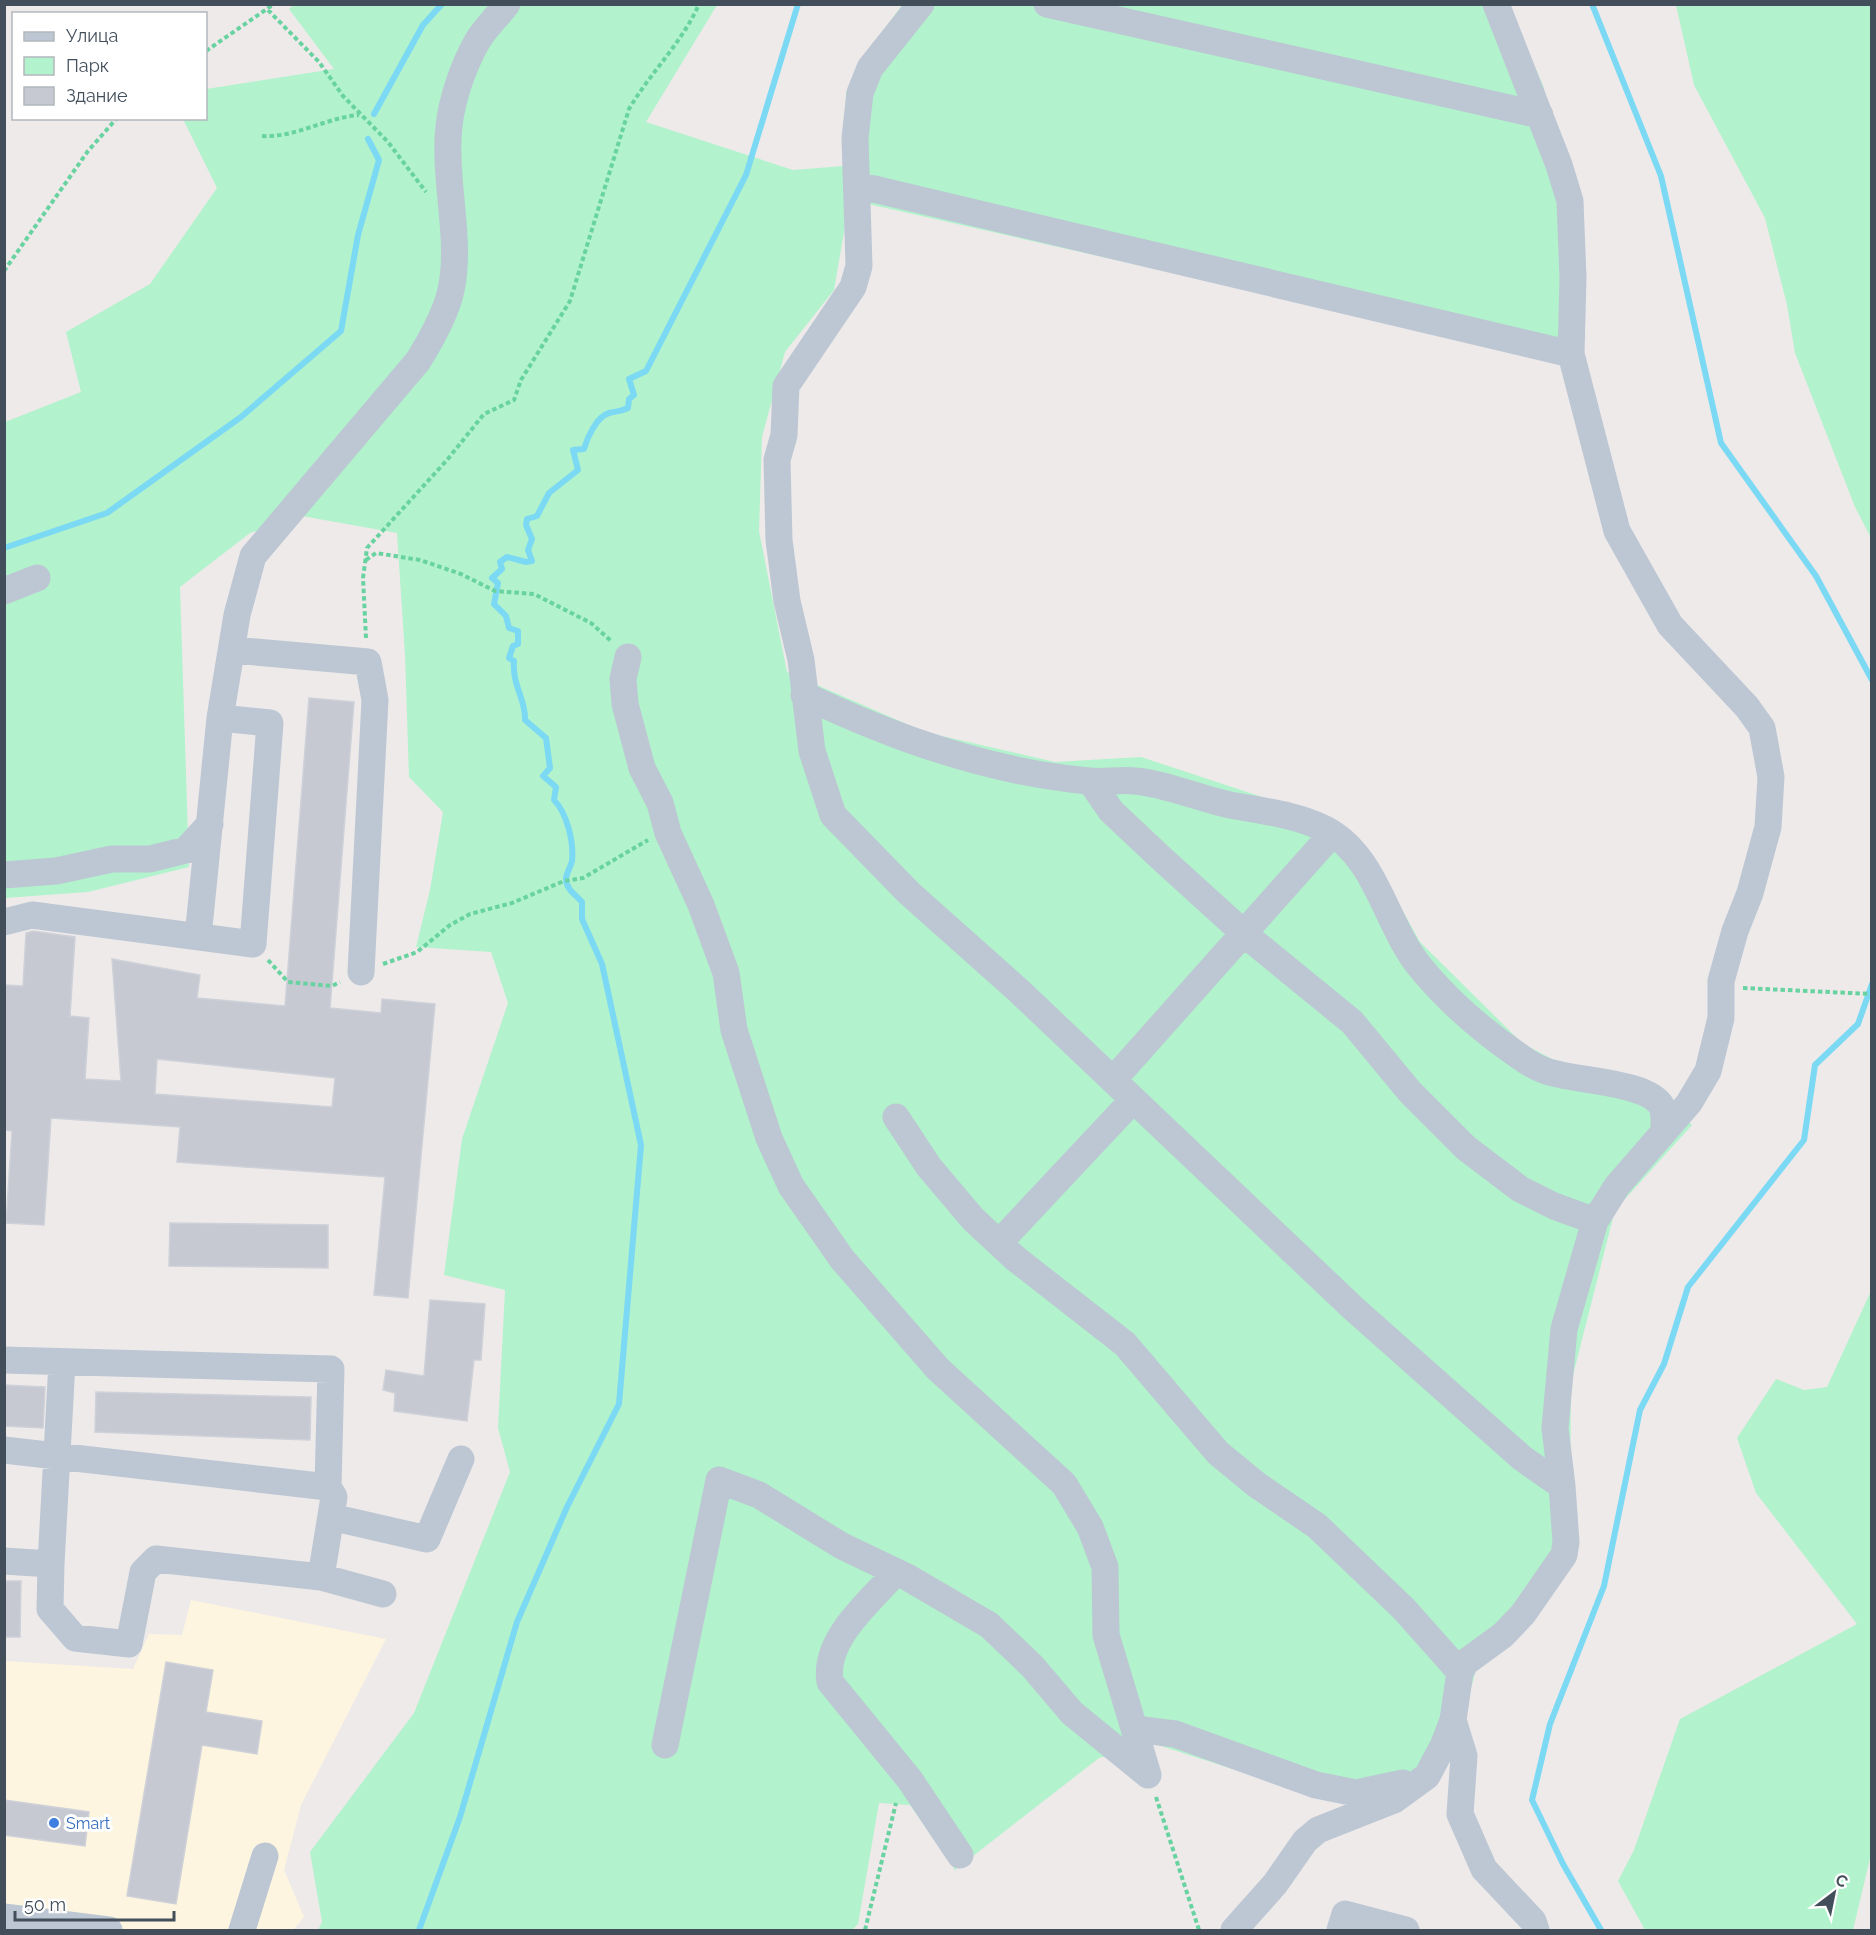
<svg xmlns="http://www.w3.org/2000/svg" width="1876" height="1935" font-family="Raleway,sans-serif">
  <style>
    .commercial { fill: #fdf5e0 }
    .green { fill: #b2f2cc }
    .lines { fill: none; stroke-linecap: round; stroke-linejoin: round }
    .stream { stroke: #7bd9f4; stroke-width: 6 }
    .building { fill: #c6c9d2; stroke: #ced1d8; stroke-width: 1.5; fill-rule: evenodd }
    .path { stroke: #68d3a0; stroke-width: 4; stroke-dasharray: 4.5 3; stroke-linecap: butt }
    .minor { stroke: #bcc7d3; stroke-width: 27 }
    .shop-dot { fill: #3f7fe0; stroke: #fff; stroke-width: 2 }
    .labels { text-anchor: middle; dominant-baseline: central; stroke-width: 6; stroke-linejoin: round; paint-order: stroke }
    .shop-label { font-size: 16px; fill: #366cbe; stroke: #fff; text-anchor: start }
  </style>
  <rect width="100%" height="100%" fill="#eeeaea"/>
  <!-- commercial -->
  <path class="commercial" d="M191 1600 386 1639 301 1805 284 1870 304 1917 293 1930H5L4 1661 133 1669 149 1634 182 1635Z"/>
  <!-- green -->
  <path class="green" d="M294 5H717L646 122 793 170 844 166 846 92 880 35 902 5H1507L1543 85 1582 224 1581 365 846 199 844 232 834 290 785 352 762 437 759 531 787 672 925 732 1055 762 1141 757 1329 819 1373 857 1420 942 1522 1043 1552 1059 1658 1086 1692 1125 1615 1210 1571 1383 1570 1499 1576 1554 1477 1666 1462 1722 1423 1791 1338 1803 1155 1744 1099 1758 955 1870 910 1805 879 1803 858 1924 852 1930H318L322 1922 310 1852 414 1713 510 1472 498 1428 505 1290 444 1275 462 1139 508 1003 491 952 416 947 430 890 443 812 409 777 405 655 397 533 302 516 250 533 180 587 189 867 88 892 5 898V422L81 392 66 332 150 284 217 188 183 119 206 118V89L334 69 289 9Z
    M1676 5H1871V538L1855 507 1795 353 1787 305 1765 218 1694 85Z
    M1871 1291 1872 1850 1853 1930H1645L1618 1881 1634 1850 1680 1719 1857 1624 1756 1493 1737 1438 1776 1379 1804 1390 1827 1387Z"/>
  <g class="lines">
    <!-- stream -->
    <path class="stream" d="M1592 4 1661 176 1721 443 1816 576 1872 680
      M374 114 423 25 442 4
      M4 548 107 513 241 417 341 331 358 235 379 160 368 139
      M419 1930 460 1817 517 1622 567 1507 619 1404 641 1145 602 964 582 919V902C576 895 566 889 566 879 566 873 571 867 572 861 574 842 567 813 554 800L556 787 543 776 550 768 546 738 525 720C526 699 512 686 514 661L509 658 513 646 518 644V631L509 628 506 616 494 604 498 583 492 578 502 569 500 562 507 557 526 562 532 561 528 550 532 539 526 525 527 519 537 516 549 493 578 470 573 450 584 449C587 438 597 416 609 413 616 411 620 412 628 408L629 399 634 395 629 379 646 371 746 175 798 4
      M1601 1930 1563 1864 1532 1800 1550 1724 1604 1586 1640 1410 1664 1364 1688 1287 1804 1140 1815 1065 1858 1024 1872 984"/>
  </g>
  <!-- building -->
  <path class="building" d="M309 698 354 702 330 1008 381 1013 382 999 435 1004 408 1298 374 1295 385 1177 177 1162 180 1127 51 1118 44 1225 6 1223 12 1131 4 1130V985L23 986 26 933 33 931 75 937 70 1016 89 1018 85 1079 121 1081 112 959 200 975 197 998 285 1006ZM157 1059 335 1078 332 1107 155 1094Z
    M170 1223 328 1225V1268L169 1266Z
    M430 1300 485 1304 481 1360H474L467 1421 394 1411 395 1393 383 1390 386 1370 424 1376Z
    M4 1385 45 1387 43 1428 4 1426Z
    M96 1392 311 1397 310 1440 95 1432Z
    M4 1581H21L20 1637H4Z
    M166 1662 213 1670 206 1712 262 1721 257 1754 202 1745 176 1904 127 1896Z
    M4 1800 89 1812 85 1846 4 1835Z"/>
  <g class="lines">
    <!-- path -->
    <path class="path" d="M268 10 319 62 343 96 388 142 426 192
      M206 51 274 4
      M262 136C295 138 325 118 359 115
      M4 271 88 151 117 118
      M366 560 376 553 420 560 461 574 495 591 534 594 591 623 611 641
      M366 638 363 578 367 548 447 460 484 414 514 400 521 380 570 301 629 109C650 73 682 43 699 4
      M268 960 288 982 332 986 340 982
      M383 964 417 952 450 925 470 914 512 903 564 881 583 878 648 840
      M1743 988 1872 994
      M1156 1797 1199 1930
      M865 1930 896 1803"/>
    <!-- minor -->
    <path class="minor" d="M921 4 870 68 860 93 855 138 859 266 853 287 786 386 784 435 777 460 779 540 787 601 801 660 812 751 833 815 909 893 1019 991 1354 1309 1522 1458 1562 1486 1566 1542 1564 1555 1523 1614 1503 1635 1466 1662 1460 1672 1453 1720 1444 1744 1427 1776 1394 1800 1318 1830 1305 1841 1275 1884 1234 1930
      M1047 4 1540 115
      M1496 4 1559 165 1570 201 1573 278 1571 354 1617 531 1670 625 1747 707 1762 728 1771 777 1768 827 1750 893 1735 931 1721 981V1018L1708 1071 1689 1103 1617 1186 1595 1221
      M857 185 1571 354
      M4 591 37 578
      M233 650 368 662 375 700 361 972
      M628 657 623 679 625 704 642 768 660 803 668 833 701 905 726 973 734 1030 769 1138 791 1186 842 1259 938 1369 1064 1484 1090 1527 1105 1567 1106 1635 1148 1775
      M804 695C893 738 990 772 1089 781 1104 783 1120 779 1135 781 1167 784 1198 798 1230 805 1261 811 1296 814 1325 829 1377 856 1385 924 1420 967 1447 1000 1484 1032 1519 1056 1527 1062 1537 1068 1546 1071 1572 1081 1649 1081 1662 1107 1665 1115 1664 1124 1664 1132
      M220 718 237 615 253 556 418 361C431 340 446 314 451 290 462 240 443 178 449 126 452 98 464 64 478 40 486 27 498 16 507 4
      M1091 782 1111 811 1161 858 1248 937 1352 1022 1410 1092 1466 1148 1520 1189 1554 1206 1595 1221 1564 1329 1555 1428 1562 1486
      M4 875 56 871 112 859H150L186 850 210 824
      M4 922 32 915 253 944 270 723 220 718 198 937
      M1113 1080 1332 834
      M896 1117 929 1167 973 1219 1016 1259 1125 1344 1218 1453 1257 1485 1317 1526 1404 1609 1460 1672
      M999 1243 1133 1100
      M4 1360 331 1369 328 1487 334 1497 321 1577 156 1559 143 1572 129 1644 75 1638 50 1609 51 1564
      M4 1450 328 1487
      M331 1517 427 1539 461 1459
      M4 1561 51 1564 62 1362
      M896 1572C870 1602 823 1639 830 1682L910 1780 960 1855
      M321 1577 383 1594
      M1453 1720 1464 1756 1460 1814 1484 1869 1533 1921 1536 1930
      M1135 1729 1175 1734 1316 1785 1356 1793 1403 1783
      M665 1745 719 1480 759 1495 842 1546 907 1577 989 1625 1032 1666 1072 1713 1148 1775
      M4 1917 109 1930
      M242 1930 265 1856
      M1340 1930 1345 1914 1406 1930"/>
  </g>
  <!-- markers -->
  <circle class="shop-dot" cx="54" cy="1823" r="6"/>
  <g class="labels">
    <!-- shop labels -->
    <g class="shop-label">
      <text x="66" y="1823">Smart</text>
    </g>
  </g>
  <!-- border -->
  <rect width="1876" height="1935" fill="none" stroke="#424e5a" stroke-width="12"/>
  <!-- legend -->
  <rect x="12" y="12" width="195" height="108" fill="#ffffff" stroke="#b3b8bd" stroke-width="1.5"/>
  <rect x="24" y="32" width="30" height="9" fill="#bcc7d3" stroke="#b3b8bd" stroke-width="1.5"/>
  <text x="66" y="42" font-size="18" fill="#424e5a">Улица</text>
  <rect x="24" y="57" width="30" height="18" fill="#b2f2cc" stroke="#b3b8bd" stroke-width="1.5"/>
  <text x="66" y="72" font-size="18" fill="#424e5a">Парк</text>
  <rect x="24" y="87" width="30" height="18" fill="#c6c9d2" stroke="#b3b8bd" stroke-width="1.5"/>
  <text x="66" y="102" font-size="18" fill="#424e5a">Здание</text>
  <!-- north arrow -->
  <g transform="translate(1834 1893) rotate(32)" stroke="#ffffff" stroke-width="4.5" paint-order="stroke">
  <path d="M0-4.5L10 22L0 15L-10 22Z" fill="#424e5a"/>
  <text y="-9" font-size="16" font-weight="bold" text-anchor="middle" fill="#424e5a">С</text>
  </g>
  <!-- scale -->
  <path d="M15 1911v9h159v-9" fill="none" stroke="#424e5a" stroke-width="3"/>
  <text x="24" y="1911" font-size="18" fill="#424e5a" stroke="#ffffff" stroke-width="4.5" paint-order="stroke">50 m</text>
</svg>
